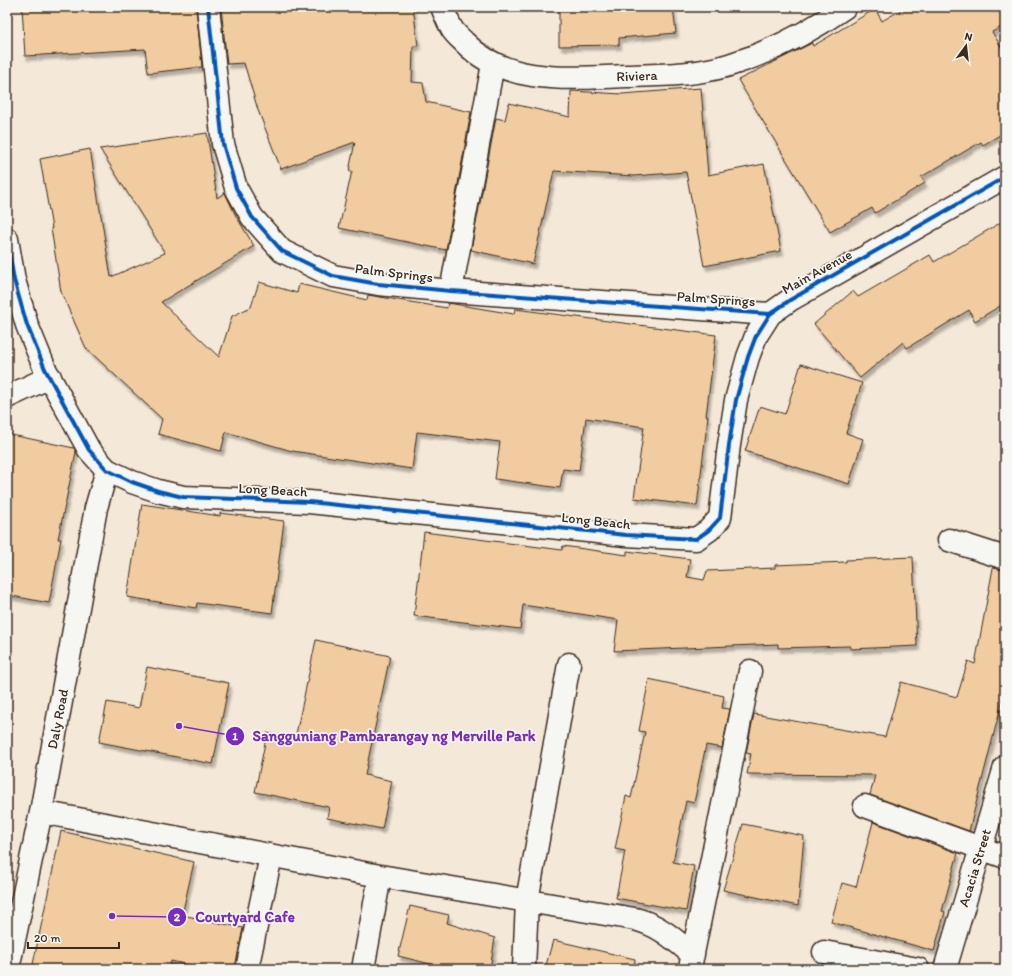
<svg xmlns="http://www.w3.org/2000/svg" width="1012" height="976" font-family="Itim,sans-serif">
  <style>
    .building { fill: #f0cca0; stroke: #3b2a1e; filter: url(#shadow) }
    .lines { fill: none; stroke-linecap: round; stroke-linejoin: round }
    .minor-casing { stroke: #3b2a1e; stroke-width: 25 }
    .minor { stroke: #f6f6f2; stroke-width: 22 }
    .cycleway-casing { stroke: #f6f6f2; stroke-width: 6 }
    .cycleway { stroke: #0057b8; stroke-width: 4 }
    .labels { text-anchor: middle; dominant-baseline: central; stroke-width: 3.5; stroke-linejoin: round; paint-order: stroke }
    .street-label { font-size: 14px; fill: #3b2a1e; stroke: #f6f6f2 }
    .leader { fill: none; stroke: #7b2cbf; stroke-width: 1.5 }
    .callout-dot { fill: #7b2cbf; stroke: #f6f6f2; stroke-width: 1.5 }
    .mark-label { font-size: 12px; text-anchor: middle; font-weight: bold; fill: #fff }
    .callout-label { font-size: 15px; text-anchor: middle; font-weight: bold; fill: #7b2cbf; stroke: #f6f6f2; stroke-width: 3.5; stroke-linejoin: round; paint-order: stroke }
  </style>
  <defs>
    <filter id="shadow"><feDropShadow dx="2.5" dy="4.5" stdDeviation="1" flood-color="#0004"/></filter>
  </defs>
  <rect width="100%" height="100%" fill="#f4e9d9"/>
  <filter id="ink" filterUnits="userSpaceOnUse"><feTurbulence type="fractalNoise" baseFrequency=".025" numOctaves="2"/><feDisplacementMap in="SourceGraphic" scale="8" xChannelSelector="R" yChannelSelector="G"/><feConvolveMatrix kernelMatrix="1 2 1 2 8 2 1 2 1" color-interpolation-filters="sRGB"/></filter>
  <g filter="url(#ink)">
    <!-- building -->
    <path class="building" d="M22 7H196L202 67 148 73 145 49 25 56Z
      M221 7H413L418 46H413L412 82 423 83 426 102 471 112 446 250 339 228 352 171H349L355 142 281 169 258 110 244 63 227 64Z
      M559 7H673L676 33 619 38V45L559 46Z
      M906 7H1005V25L992 32 1005 53V132L983 145 981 142 921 177 925 183 875 213 872 208 830 232 738 80 812 43 813 46 875 9 882 21Z
      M701 88 708 175 764 164 781 251 704 266 686 172 634 176 554 171 533 264 471 250 496 118 505 120 509 103 570 117 571 91 622 94Z
      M207 133 217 198 225 193 236 216 254 246 161 302 219 357 232 316 251 307 259 282 297 293 299 284 367 300 368 295 447 308 448 303 514 314 515 309 716 335 706 416H708L697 506 634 498 644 427 586 418 579 471 563 469 560 488 495 479 500 442 417 432 412 469 292 451 226 432 221 451 158 434 162 419 86 348 61 292 51 228H52L40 159 90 149 111 277 165 253 100 149Z
      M1005 220V303L975 321 969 310 907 348 903 342 860 378 814 324 853 291 858 297 930 255 934 262Z
      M801 364 862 383 846 433 863 439 849 484 745 451 760 406 785 414Z
      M7 434 74 448 76 452 58 539H61L49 603 7 595Z
      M142 504 220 516V513L284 521 272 613 197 603 196 608 127 597Z
      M424 532 562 550 563 546 627 555V551L690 559 687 577 704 580 707 571 775 568V565L846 562V560L913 557 917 646 850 649V646L778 648V644L614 651 618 620 523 605 520 629 414 616Z
      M993 568 1005 570V690L969 831 870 795 875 775 747 774 751 754 746 753 754 714 885 737 901 682 957 697 968 661 975 664Z
      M316 640 390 656 365 775 392 781 382 829 327 818 329 807 255 792 267 733 295 739Z
      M147 667 229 683 213 764 99 742 107 702 139 708Z
      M649 679 724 696 722 708 730 709 722 748 706 745 694 803 686 801 673 862 694 866 686 911 616 898 625 851 615 849 626 796 631 798 645 732 639 731Z
      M873 822 958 853 942 911 945 912 934 951 831 922 842 883 856 887Z
      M743 824 804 836 798 906 723 890Z
      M61 831 194 862 182 915 243 928 235 969H207L171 961 169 969H32Z
      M410 906 449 915 447 923 495 938 490 969H451L398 956Z
      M553 940 635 959 634 969H545Z"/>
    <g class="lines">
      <defs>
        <path id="minor" d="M208 7 223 144 236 188 252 217 282 251 333 276 378 284 451 291 770 314
          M442 7C445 14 448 22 452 29 455 34 460 38 464 42 506 86 573 78 627 76 661 75 697 75 729 65 771 52 810 32 845 7
          M7 239 14 280 27 325 45 369 89 450 107 470 132 482 158 491 183 497 309 502 626 535 696 539 709 530 720 518 729 445 736 400 748 357 756 336 770 314 790 300 1005 177
          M451 291 493 64
          M7 397 50 377
          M949 540 1005 558
          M865 806 1005 857
          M41 812 380 876 635 919C659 925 674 939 693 955
          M824 952 918 969
          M690 968 750 671
          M8 969 41 812 96 508 107 470
          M247 969 271 856
          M363 969 380 876
          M524 969 527 901 569 664
          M945 969 1005 767"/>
      </defs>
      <!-- minor casing -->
      <use href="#minor" class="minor-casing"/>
      <!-- minor -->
      <use href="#minor" class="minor"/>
      <defs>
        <path id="cycleway" d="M208 7 223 144 236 188 252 217 282 251 333 276 378 284 451 291 770 314
          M7 239 14 280 27 325 45 369 89 450 107 470 132 482 158 491 183 497 309 502 626 535 696 539 709 530 720 518 729 445 736 400 748 357 756 336 770 314 790 300 1005 177"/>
      </defs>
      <!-- cycleway casing -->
      <use href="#cycleway" class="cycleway-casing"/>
      <!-- cycleway -->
      <use href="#cycleway" class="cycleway"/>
    </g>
  </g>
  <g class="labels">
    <!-- street labels -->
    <g class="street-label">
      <text transform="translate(637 76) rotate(-2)">Riviera</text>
      <text transform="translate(817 272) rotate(-29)">Main Avenue</text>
      <text transform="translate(394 273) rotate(7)">Palm Springs</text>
      <text transform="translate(716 299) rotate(4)">Palm Springs</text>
      <text transform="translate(273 490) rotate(3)">Long Beach</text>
      <text transform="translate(596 521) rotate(6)">Long Beach</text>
      <text transform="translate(58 719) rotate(-79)">Daly Road</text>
      <text transform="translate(975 868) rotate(-73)">Acacia Street</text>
    </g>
  </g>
  <!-- callouts -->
  <path class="leader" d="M179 726L235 736M112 916L177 917"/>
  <g class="callout-dot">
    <circle cx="179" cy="726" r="4"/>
    <circle cx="112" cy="916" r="4"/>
    <circle cx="235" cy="736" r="10"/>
    <circle cx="177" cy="917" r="10"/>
  </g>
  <g class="mark-label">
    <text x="235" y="740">1</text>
    <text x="177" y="921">2</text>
  </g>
  <g class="callout-label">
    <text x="394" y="741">Sangguniang Pambarangay ng Merville Park</text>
    <text x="245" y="922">Courtyard Cafe</text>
  </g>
  <!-- margin -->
  <rect width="1012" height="976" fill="none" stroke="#f6f6f2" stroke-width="24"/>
  <rect x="12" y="12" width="988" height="952" fill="none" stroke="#3b2a1e" stroke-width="1.5" filter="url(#ink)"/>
  <!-- north arrow -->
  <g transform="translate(966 46) rotate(15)" stroke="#f6f6f2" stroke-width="3" paint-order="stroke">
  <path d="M0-3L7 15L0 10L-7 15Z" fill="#3b2a1e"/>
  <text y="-6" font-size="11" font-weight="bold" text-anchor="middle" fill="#3b2a1e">N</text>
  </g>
  <!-- scale -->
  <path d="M28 942v6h91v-6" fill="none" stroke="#3b2a1e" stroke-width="2"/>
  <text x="34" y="942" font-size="12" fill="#3b2a1e" stroke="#f6f6f2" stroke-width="3" paint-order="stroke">20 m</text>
</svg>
